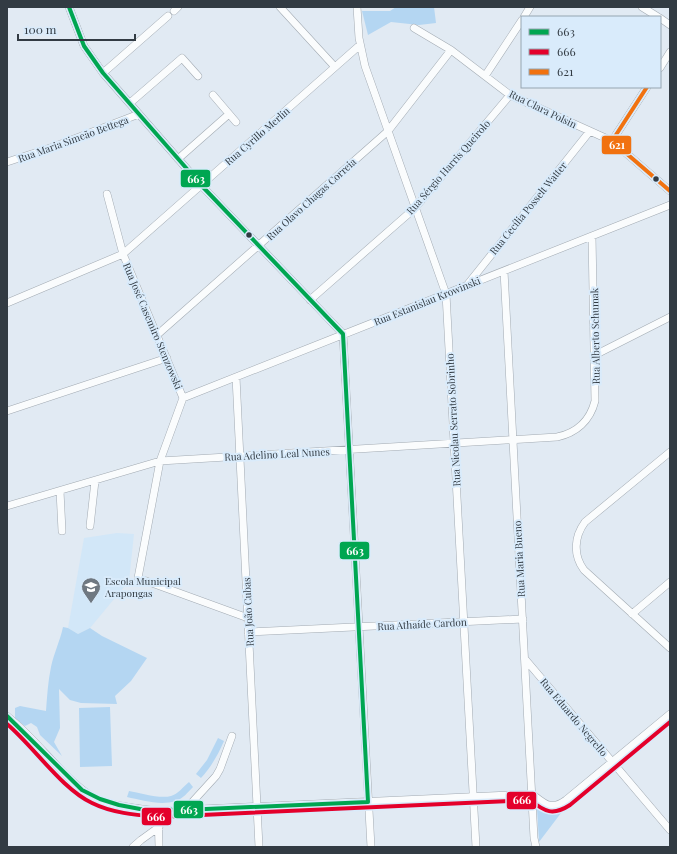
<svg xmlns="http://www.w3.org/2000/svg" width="677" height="854" font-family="'Playfair Display',serif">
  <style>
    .built { fill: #d2e7f8 }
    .green { fill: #b4d6f2 }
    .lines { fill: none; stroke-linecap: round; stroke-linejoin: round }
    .street-casing { stroke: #a2aab2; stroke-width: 8 }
    .street { stroke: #fafcfd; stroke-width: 7 }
    .bus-1-casing { stroke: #d9ebfb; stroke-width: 7 }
    .bus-2-casing { stroke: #d9ebfb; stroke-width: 7 }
    .bus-3-casing { stroke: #d9ebfb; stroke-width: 7 }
    .bus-1 { stroke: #00a651; stroke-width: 4 }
    .bus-2 { stroke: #e4002b; stroke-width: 4 }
    .bus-3 { stroke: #f17210; stroke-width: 4 }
    .bus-dot { fill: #323b43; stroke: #d9ebfb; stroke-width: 1.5 }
    .labels { text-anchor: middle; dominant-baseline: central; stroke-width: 4; stroke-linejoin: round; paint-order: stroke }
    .street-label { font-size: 10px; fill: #323b43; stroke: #d9ebfb }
    .poi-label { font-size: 10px; fill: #323b43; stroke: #d9ebfb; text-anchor: start }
    .line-badge { stroke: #d9ebfb; stroke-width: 1.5 }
    .badge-label { font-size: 11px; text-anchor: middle; font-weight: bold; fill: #fff }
  </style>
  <rect width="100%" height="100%" fill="#e1eaf3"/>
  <!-- built -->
  <path class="built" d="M117 533 134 534 129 581 90 628 78 634 68 628 84 538Z"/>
  <!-- green -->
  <path class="green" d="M396 7H434L436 23 419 25 391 22 368 35 362 11H390Z
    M63 627 68 628 78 634 90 628 102 636 147 658 131 681 115 696 117 704 81 703 70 700 59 689 60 728 54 742 62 756 40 735 37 727 31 723 25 726 15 719V708L20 706 46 711C47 697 48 681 51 667 54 653 60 641 63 627Z
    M110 707 112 766 80 767 79 708Z
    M218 738 224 741C218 755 211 767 201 778L196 774 207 760Z
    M189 782 193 787C188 792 183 799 175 801 161 806 141 800 127 797L129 791C140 793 160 799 171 796 178 794 183 787 189 782Z
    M537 808 561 813 539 842Z"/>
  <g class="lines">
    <defs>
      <path id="street" d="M69 7 84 46 103 73 201 185 343 334 371 847
        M280 7 335 67
        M357 7 359 38 365 66 446 294 476 847
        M642 7 658 17
        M174 11 178 7
        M524 17 530 7
        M660 18 670 25
        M414 28 451 50 510 95 612 141 670 191
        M660 68 670 52
        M103 73 168 16
        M485 76 522 20
        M213 95 236 122
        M130 103 182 58 198 76
        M612 141 647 87
        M178 159 229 114
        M7 162 53 147 139 114
        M107 194 123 254 183 398 160 461 138 578 248 618
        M504 271 534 838 536 847
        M468 284 590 131
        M310 300 415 208 510 95
        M7 303 123 254 360 45
        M157 335 388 131 451 50
        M595 355 670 317
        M236 377 259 847
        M183 398 670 205
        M7 411 167 358
        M670 452 585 522C574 537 573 555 584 570L670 648
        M60 491 62 531
        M7 506 160 461 557 437C576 433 590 421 595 401L592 236
        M90 526 95 481
        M632 614 670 582
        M248 632 523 619
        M525 659 670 830
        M7 716C28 733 45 754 64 773 73 782 83 792 95 798 114 807 138 808 158 811L532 794C545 804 551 811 566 800L670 714
        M185 810 216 776 220 769 232 736
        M158 811 159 847
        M133 847 141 840 159 827"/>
    </defs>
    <!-- street casing -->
    <use href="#street" class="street-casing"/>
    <!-- street -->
    <use href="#street" class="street"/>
    <defs>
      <path id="bus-1" d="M7 716 82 790 100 799 119 805 140 809 184 810 368 802 343 334 201 185 103 73 84 46 69 7"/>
      <path id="bus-2" d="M7 724C34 747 62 789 92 803 112 813 136 815 158 817L530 800C545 812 553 816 570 805L670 722"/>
      <path id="bus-3" d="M647 87 612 141 670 191"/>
    </defs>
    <!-- bus-1 casing -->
    <use href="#bus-1" class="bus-1-casing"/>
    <!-- bus-2 casing -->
    <use href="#bus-2" class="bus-2-casing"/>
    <!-- bus-3 casing -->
    <use href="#bus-3" class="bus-3-casing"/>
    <!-- bus-1 -->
    <use href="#bus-1" class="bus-1"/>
    <!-- bus-2 -->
    <use href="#bus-2" class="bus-2"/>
    <!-- bus-3 -->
    <use href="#bus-3" class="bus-3"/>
  </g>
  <!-- icons -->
  <defs>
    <symbol id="school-pin" viewBox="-11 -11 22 30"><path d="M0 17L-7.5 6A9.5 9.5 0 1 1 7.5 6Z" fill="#6f7881" stroke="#d9ebfb"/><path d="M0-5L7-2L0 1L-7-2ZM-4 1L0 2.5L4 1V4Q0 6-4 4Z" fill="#fff"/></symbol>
  </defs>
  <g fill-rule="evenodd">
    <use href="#school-pin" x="80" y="576" width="22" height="30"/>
  </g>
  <!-- markers -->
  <g class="bus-dot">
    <circle cx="656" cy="179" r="3.5"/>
    <circle cx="249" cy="235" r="3.5"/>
  </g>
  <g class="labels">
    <!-- street labels -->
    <g class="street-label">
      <text transform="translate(543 109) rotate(26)">Rua Clara Polsin</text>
      <text transform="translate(257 136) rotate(-41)">Rua Cyrillo Merlin</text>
      <text transform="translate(73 139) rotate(-20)">Rua Maria Simeão Bettega</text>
      <text transform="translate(448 167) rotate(-49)">Rua Sérgio Harris Queirolo</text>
      <text transform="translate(311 199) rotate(-42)">Rua Olavo Chagas Correia</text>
      <text transform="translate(528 208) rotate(-51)">Rua Cecília Posselt Watter</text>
      <text transform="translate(427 301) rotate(-22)">Rua Estanislau Krowinski</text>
      <text transform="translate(153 326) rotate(67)">Rua José Casemiro Stenzowski</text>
      <text transform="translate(595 336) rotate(-91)">Rua Alberto Schumak</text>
      <text transform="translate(453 420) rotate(-93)">Rua Nicolau Serrato Sobrinho</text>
      <text transform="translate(277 454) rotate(-3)">Rua Adelino Leal Nunes</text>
      <text transform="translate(519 559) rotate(-93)">Rua Maria Bueno</text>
      <text transform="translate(248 612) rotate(-93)">Rua João Cubas</text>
      <text transform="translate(422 624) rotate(-3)">Rua Athaíde Cardon</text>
      <text transform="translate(574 717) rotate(50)">Rua Eduardo Negrello</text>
    </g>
    <!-- poi labels -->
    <g class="poi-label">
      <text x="105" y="581">Escola Municipal<tspan x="105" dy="12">Arapongas</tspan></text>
    </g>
  </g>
  <g class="line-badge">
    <rect x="601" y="135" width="31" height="20" rx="4" fill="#f17210"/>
    <rect x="180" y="169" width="31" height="19" rx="4" fill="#00a651"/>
    <rect x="339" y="541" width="31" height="19" rx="4" fill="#00a651"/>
    <rect x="506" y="791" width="31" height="19" rx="4" fill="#e4002b"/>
    <rect x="173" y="800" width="31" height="19" rx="4" fill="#00a651"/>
    <rect x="141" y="807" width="31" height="19" rx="4" fill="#e4002b"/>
  </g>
  <g class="badge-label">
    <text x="617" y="149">621</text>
    <text x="196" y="183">663</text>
    <text x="355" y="555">663</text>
    <text x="522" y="804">666</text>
    <text x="189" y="814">663</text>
    <text x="156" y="821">666</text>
  </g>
  <!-- border -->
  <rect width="677" height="854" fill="none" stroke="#323b43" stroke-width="16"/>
  <!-- legend -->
  <rect x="521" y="16" width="140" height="72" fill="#d9ebfb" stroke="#96a5b1"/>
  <rect x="529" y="29" width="20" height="6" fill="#00a651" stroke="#96a5b1"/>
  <text x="557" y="36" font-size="12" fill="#323b43">663</text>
  <rect x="529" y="49" width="20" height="6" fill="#e4002b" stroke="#96a5b1"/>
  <text x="557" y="56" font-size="12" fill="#323b43">666</text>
  <rect x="529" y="69" width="20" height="6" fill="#f17210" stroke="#96a5b1"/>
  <text x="557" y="76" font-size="12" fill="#323b43">621</text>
  <!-- scale -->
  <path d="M18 34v6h117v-6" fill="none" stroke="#323b43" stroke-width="2"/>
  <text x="24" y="34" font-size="12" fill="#323b43" stroke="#d9ebfb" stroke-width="3" paint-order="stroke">100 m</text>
</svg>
